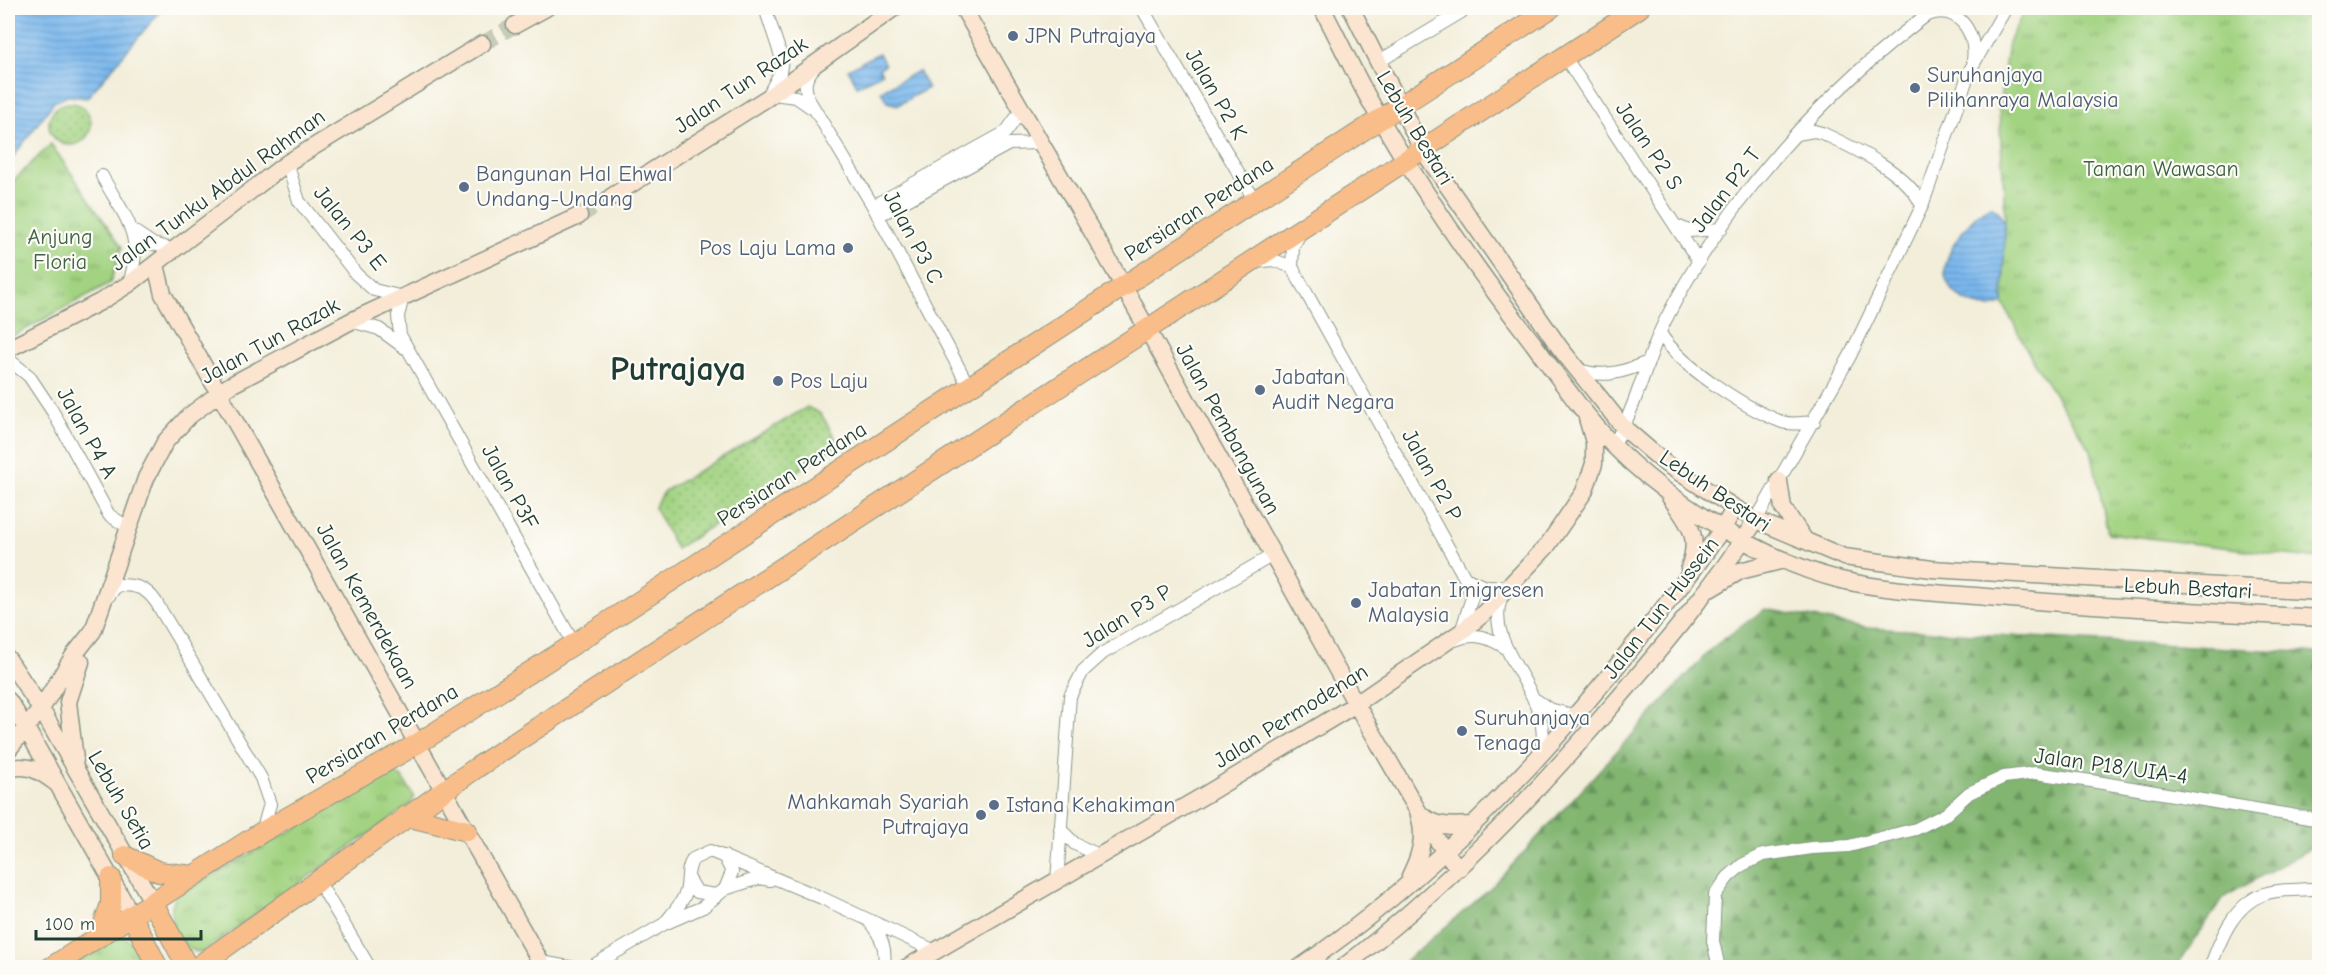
<svg xmlns="http://www.w3.org/2000/svg" width="2327" height="975" font-family="'Comic Neue',sans-serif">
  <style>
    .grass { fill: url(#grass-dots); stroke: #60885a; stroke-width: 1.5 }
    .forest { fill: url(#forest-firs); stroke: #507952; stroke-width: 1.5 }
    .park { fill: url(#park-tufts); stroke: #60885a; stroke-width: 1.5 }
    .water { fill: url(#water-rules); stroke: #4c7a90; stroke-width: 1.5 }
    .lines { fill: none; stroke-linecap: round; stroke-linejoin: round }
    .secondary-tunnel { stroke: #c9cbb9; stroke-width: 16; stroke-dasharray: 16 8; stroke-linecap: butt }
    .street-casing { stroke: #899687; stroke-width: 14 }
    .secondary-casing { stroke: #899687; stroke-width: 19 }
    .primary-casing { stroke: #899687; stroke-width: 22 }
    .street { stroke: #fff; stroke-width: 12 }
    .secondary { stroke: #fce5d0; stroke-width: 16 }
    .primary { stroke: #f8bd89; stroke-width: 20 }
    .service-dot { fill: #5c6f8a; stroke: #fdfcf7; stroke-width: 2 }
    .labels { text-anchor: middle; dominant-baseline: central; stroke-width: 4.5; stroke-linejoin: round; paint-order: stroke }
    .service-label { font-size: 22px; fill: #4e5e75; stroke: #fdfcf7; text-anchor: start }
    .street-label { font-size: 22px; fill: #1f3d34; stroke: #fdfcf7 }
    .park-label { font-size: 22px; fill: #406247; stroke: #fdfcf7 }
    .town-label { font-size: 34px; font-weight: bold; fill: #1f3d34; stroke: #fdfcf7 }
  </style>
  <defs>
    <pattern id="grass-dots" width="8" height="8" patternUnits="userSpaceOnUse" patternTransform="scale(1.5)"><rect width="8" height="8" fill="#a2d381"/><path d="M2 2h.1M6 6h.1" fill="none" stroke="#83ac6a" stroke-width="1.8" stroke-linecap="round"/></pattern>
    <pattern id="forest-firs" width="22" height="20" patternUnits="userSpaceOnUse" patternTransform="scale(1.5)"><rect width="22" height="20" fill="#81b56f"/><path d="M5 1l3.5 6h-7zM16 11l3.5 6h-7z" fill="#69945c"/></pattern>
    <pattern id="park-tufts" width="24" height="20" patternUnits="userSpaceOnUse" patternTransform="scale(1.5)"><rect width="24" height="20" fill="#a2d381"/><path d="M3 7l-1-3M5 7V3M7 7l1-3M15 17l-1-3M17 17v-4M19 17l1-3" fill="none" stroke="#83ac6a"/></pattern>
    <pattern id="water-rules" width="6" height="5" patternUnits="userSpaceOnUse" patternTransform="scale(1.5)"><rect width="6" height="5" fill="#7ab7ed"/><path d="M0 2.5h6" fill="none" stroke="#6396c1"/></pattern>
  </defs>
  <rect width="100%" height="100%" fill="#fdfcf7"/>
  <filter id="ink" filterUnits="userSpaceOnUse"><feTurbulence type="fractalNoise" baseFrequency=".0167" numOctaves="2"/><feDisplacementMap in="SourceGraphic" scale="12" xChannelSelector="R" yChannelSelector="G"/><feConvolveMatrix kernelMatrix="1 2 1 2 8 2 1 2 1" color-interpolation-filters="sRGB"/></filter>
  <filter id="wash" filterUnits="userSpaceOnUse"><feTurbulence type="fractalNoise" baseFrequency=".008" numOctaves="4" result="noise"/><feDisplacementMap in="SourceGraphic" scale="24" xChannelSelector="R" yChannelSelector="G"/><feGaussianBlur stdDeviation="1.35" result="paint"/><feColorMatrix in="noise" values="0 0 0 0 0 0 0 0 0 0 0 0 0 0 0 0 0 1.4 0 .05"/><feComposite in="paint" operator="in"/></filter>
  <g filter="url(#wash)">
    <rect width="100%" height="100%" fill="#f3eeda"/>
    <!-- grass -->
    <path class="grass" d="M49 124a21 21 0 1 1 42 0a21 21 0 1 1-42 0Z
      M807 407 821 414 839 444 676 549 654 507 663 492Z"/>
    <!-- forest -->
    <path class="forest" d="M1765 609 1868 628 2319 653V840L2306 851 2224 897 2176 967 1397 968 1490 889 1713 647Z"/>
    <!-- park -->
    <path class="park" d="M2026 8H2319V559L2108 533 2091 450 2033 361 2003 303 2005 210 1999 109 2008 42Z
      M51 144 122 247 110 283 8 339V186Z
      M396 774 401 776 414 796 411 804 201 953C176 948 164 916 176 896L389 775Z
      M117 935C136 939 140 951 147 967L69 968Z"/>
    <!-- water -->
    <path class="water" d="M8 8H163L87 98 68 96 54 102 8 164Z
      M879 53 885 65 879 68 882 73 857 86 848 69Z
      M918 71 928 88 898 105 887 102 881 91Z
      M1991 206 1999 212 2005 223 2003 303C1984 316 1946 296 1945 273 1944 252 1972 213 1991 206Z"/>
  </g>
  <g filter="url(#ink)">
    <g class="lines">
      <!-- secondary-tunnel -->
      <path class="secondary-tunnel" d="M482 44 515 25
        M579 216 611 197"/>
      <defs>
        <path id="street" d="M765 8 782 59 780 73 768 96
          M1142 8 1255 201
          M1928 15C1958 3 1977 34 1973 60
          M1563 54 1699 262
          M1378 62 1468 8
          M814 68C804 79 804 86 809 100L873 206 969 387
          M773 94 796 97 812 108
          M1797 134 1814 131 1822 133C1854 148 1909 173 1922 206
          M287 163 299 201 356 274 374 290 403 297 398 316 400 335 574 644
          M102 176C125 218 145 234 129 284
          M873 206 1006 132 1021 111
          M878 216 1009 144 1039 143
          M1677 226 1689 231 1721 229
          M132 230 153 244 175 250
          M1301 232 1293 246 1292 267 1465 578 1472 597 1462 629
          M1255 262 1273 260 1292 267
          M351 321 379 329 405 348
          M1660 333C1680 366 1745 408 1782 422 1792 425 1803 423 1814 422
          M8 359 29 376 53 412 109 515 129 528
          M1577 369C1603 379 1624 372 1648 362
          M1613 445C1638 406 1645 360 1666 319 1728 197 1826 89 1936 8
          M1756 520 1850 356 1922 206 1970 70 2006 8
          M1465 578C1482 586 1491 591 1509 584
          M108 597 117 585C135 585 146 587 156 602L261 778 270 804 262 832
          M1501 598C1483 652 1555 691 1541 753
          M1455 640C1474 632 1489 637 1506 648
          M1536 700 1549 709 1577 716
          M1060 829 1075 844 1101 856
          M724 856 732 872 725 889
          M688 877 697 892 716 895
          M317 879 370 968
          M1057 882 1070 696 1083 671 1103 653 1273 555
          M869 921C881 936 888 949 883 968
          M664 924C672 914 682 904 686 892 689 880 686 869 693 859L710 851 822 898 937 952
          M541 962 574 968
          M589 968 664 924 703 907 725 889 759 878 770 880
          M1719 968 1713 941 1715 895 1728 877 1742 865 1763 855 1812 848 1849 846 1916 829 1946 814 1969 793 2004 777 2035 773 2091 781 2320 820
          M2210 968C2220 940 2233 905 2264 894 2280 888 2302 891 2320 888"/>
        <path id="secondary" d="M963 8 1116 273 1356 704 1418 811 1444 850 1459 869
          M1322 8C1340 42 1356 77 1375 110 1422 191 1476 269 1533 343 1558 377 1583 413 1612 444 1667 501 1764 561 1841 580 1888 591 1939 593 1987 597 2098 607 2209 612 2320 618
          M1351 8 1422 149 1560 348 1624 428 1666 464 1735 508 1756 520 1844 557 1932 569 2320 592
          M515 25 546 8
          M611 197 767 98 894 8
          M156 265 163 294 544 968
          M8 349 100 302 129 284 287 163 482 44
          M1779 481 1783 508 1804 539
          M1670 497C1689 524 1701 535 1689 568
          M1710 589 1740 571 1784 560
          M8 659 41 709 153 903
          M8 700 26 728 132 916
          M8 750 41 709 74 655 93 631 146 478 165 442 189 416 229 386 351 321 579 216
          M75 760 68 702 81 662
          M8 769C28 763 40 771 56 783
          M1424 817C1440 828 1454 826 1473 825
          M1410 876C1420 856 1426 837 1419 815
          M906 968 1203 796 1356 704 1461 632 1483 614 1547 546 1584 492 1594 464V442L1587 418
          M1299 968C1430 879 1540 763 1638 640 1672 597 1707 555 1735 508
          M1342 968C1444 890 1533 797 1616 701 1666 643 1715 584 1756 520"/>
        <path id="primary" d="M406 816 467 831
          M125 856 159 872 194 876
          M153 903 188 968
          M132 916 158 968
          M99 937 111 904V878
          M50 968 262 832 417 744 574 644 1551 8
          M196 968 476 768 1639 8"/>
      </defs>
      <!-- street casing -->
      <use href="#street" class="street-casing"/>
      <!-- secondary casing -->
      <use href="#secondary" class="secondary-casing"/>
      <!-- primary casing -->
      <use href="#primary" class="primary-casing"/>
      <!-- street -->
      <use href="#street" class="street"/>
      <!-- secondary -->
      <use href="#secondary" class="secondary"/>
      <!-- primary -->
      <use href="#primary" class="primary"/>
    </g>
  </g>
  <!-- markers -->
  <g class="service-dot">
    <circle cx="1013" cy="36" r="6"/>
    <circle cx="1915" cy="88" r="6"/>
    <circle cx="464" cy="187" r="6"/>
    <circle cx="848" cy="248" r="6"/>
    <circle cx="778" cy="381" r="6"/>
    <circle cx="1260" cy="390" r="6"/>
    <circle cx="1356" cy="603" r="6"/>
    <circle cx="1462" cy="731" r="6"/>
    <circle cx="994" cy="805" r="6"/>
    <circle cx="981" cy="815" r="6"/>
  </g>
  <g class="labels">
    <!-- service labels -->
    <g class="service-label">
      <text x="1025" y="36">JPN Putrajaya</text>
      <text x="1927" y="75">Suruhanjaya<tspan x="1927" dy="25">Pilihanraya Malaysia</tspan></text>
      <text x="476" y="174">Bangunan Hal Ehwal<tspan x="476" dy="25">Undang-Undang</tspan></text>
      <text x="836" y="248" text-anchor="end">Pos Laju Lama</text>
      <text x="1272" y="377">Jabatan<tspan x="1272" dy="25">Audit Negara</tspan></text>
      <text x="790" y="381">Pos Laju</text>
      <text x="1368" y="590">Jabatan Imigresen<tspan x="1368" dy="25">Malaysia</tspan></text>
      <text x="1474" y="718">Suruhanjaya<tspan x="1474" dy="25">Tenaga</tspan></text>
      <text x="969" y="802" text-anchor="end">Mahkamah Syariah<tspan x="969" dy="25">Putrajaya</tspan></text>
      <text x="1006" y="805">Istana Kehakiman</text>
    </g>
    <!-- street labels -->
    <g class="street-label">
      <text transform="translate(741 85) rotate(-34)">Jalan Tun Razak</text>
      <text transform="translate(1216 94) rotate(60)">Jalan P2 K</text>
      <text transform="translate(1415 128) rotate(59)">Lebuh Bestari</text>
      <text transform="translate(1649 146) rotate(56)">Jalan P2 S</text>
      <text transform="translate(218 190) rotate(-36)">Jalan Tunku Abdul Rahman</text>
      <text transform="translate(1726 190) rotate(-53)">Jalan P2 T</text>
      <text transform="translate(1199 209) rotate(-33)">Persiaran Perdana</text>
      <text transform="translate(350 228) rotate(51)">Jalan P3 E</text>
      <text transform="translate(913 237) rotate(62)">Jalan P3 C</text>
      <text transform="translate(270 341) rotate(-29)">Jalan Tun Razak</text>
      <text transform="translate(1228 429) rotate(61)">Jalan Pembangunan</text>
      <text transform="translate(87 433) rotate(61)">Jalan P4 A</text>
      <text transform="translate(792 474) rotate(-33)">Persiaran Perdana</text>
      <text transform="translate(1432 475) rotate(61)">Jalan P2 P</text>
      <text transform="translate(510 487) rotate(61)">Jalan P3F</text>
      <text transform="translate(1715 491) rotate(34)">Lebuh Bestari</text>
      <text transform="translate(2188 588) rotate(3)">Lebuh Bestari</text>
      <text transform="translate(367 606) rotate(61)">Jalan Kemerdekaan</text>
      <text transform="translate(1661 608) rotate(-52)">Jalan Tun Hussein</text>
      <text transform="translate(1127 616) rotate(-32)">Jalan P3 P</text>
      <text transform="translate(1291 716) rotate(-32)">Jalan Permodenan</text>
      <text transform="translate(382 734) rotate(-31)">Persiaran Perdana</text>
      <text transform="translate(2111 766) rotate(8)">Jalan P18/UIA-4</text>
      <text transform="translate(121 800) rotate(60)">Lebuh Setia</text>
    </g>
    <!-- park labels -->
    <g class="park-label">
      <text x="2161" y="169">Taman Wawasan</text>
      <text x="60" y="237">Anjung<tspan x="60" dy="25">Floria</tspan></text>
    </g>
    <!-- town labels -->
    <g class="town-label">
      <text x="678" y="369">Putrajaya</text>
    </g>
  </g>
  <!-- margin -->
  <rect width="2327" height="975" fill="none" stroke="#fdfcf7" stroke-width="30"/>
  <!-- scale -->
  <path d="M36 930v9h165v-9" fill="none" stroke="#1f3d34" stroke-width="3"/>
  <text x="45" y="930" font-size="18" fill="#1f3d34" stroke="#fdfcf7" stroke-width="4.5" paint-order="stroke">100 m</text>
</svg>
